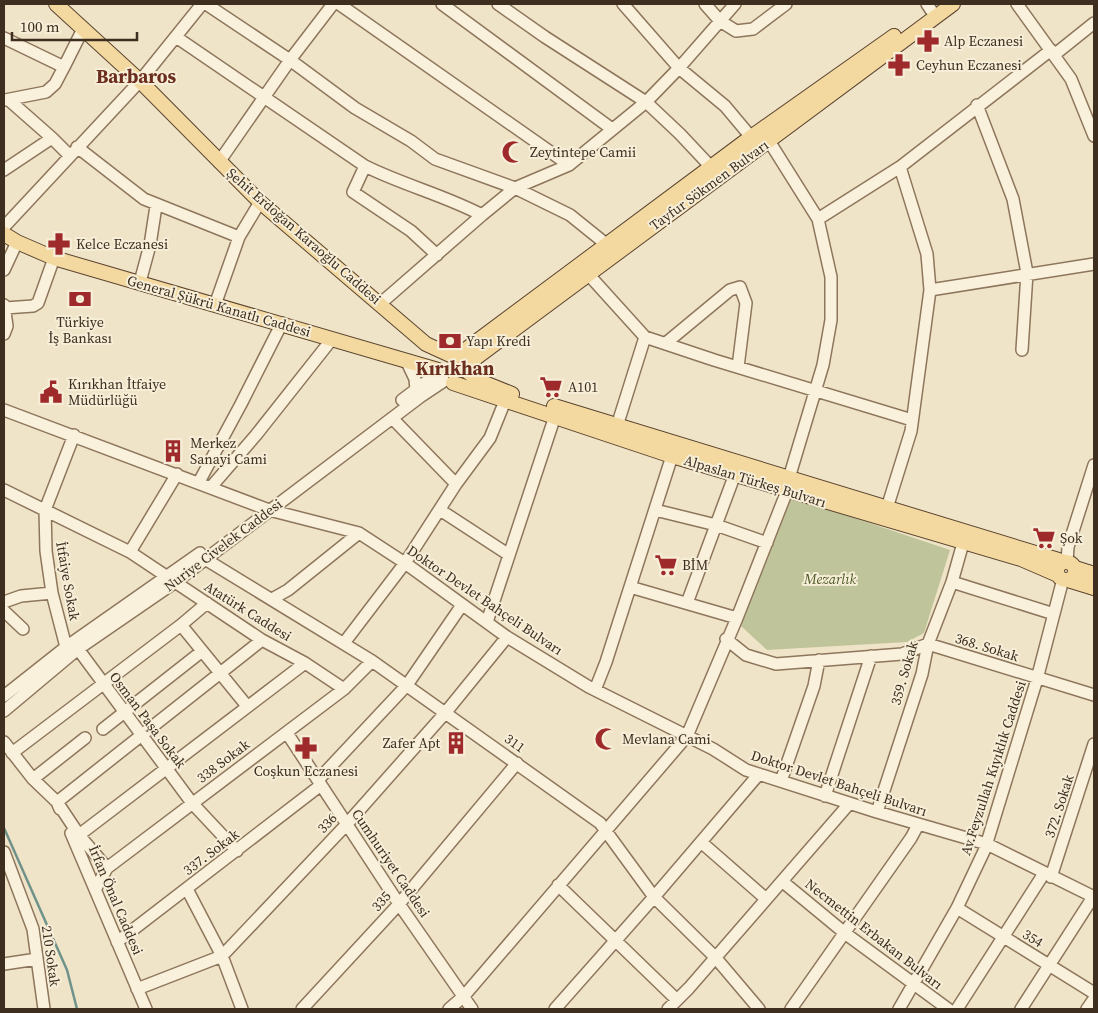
<svg xmlns="http://www.w3.org/2000/svg" width="1098" height="1013" font-family="'Source Serif 4',serif">
  <style>
    .cemetery { fill: #bfc49a }
    .lines { fill: none; stroke-linecap: round; stroke-linejoin: round }
    .stream { stroke: #6f938a; stroke-width: 2.5 }
    .minor-casing { stroke: #8d765c; stroke-width: 14 }
    .major-casing { stroke: #5b4430; stroke-width: 16 }
    .minor { stroke: #faf1dc; stroke-width: 11 }
    .major { stroke: #f3d9a0; stroke-width: 14 }
    .labels { text-anchor: middle; dominant-baseline: central; stroke-width: 4; stroke-linejoin: round; paint-order: stroke }
    .poi-label { font-size: 14px; fill: #3d2e20; stroke: #f7eed8; text-anchor: start }
    .street-label { font-size: 14px; fill: #3d2e20; stroke: #f7eed8 }
    .park-label { font-size: 14px; font-style: italic; fill: #4d5a26; stroke: #f7eed8 }
    .district-label { font-size: 19px; font-weight: bold; fill: #6b2e1e; stroke: #f7eed8 }
  </style>
  <rect width="100%" height="100%" fill="#f0e4c8"/>
  <!-- cemetery -->
  <path class="cemetery" d="M792 497 950 550 924 633 907 642 767 650 741 626Z"/>
  <g class="lines">
    <!-- stream -->
    <path class="stream" d="M4 828 67 970 77 1009"/>
    <defs>
      <path id="minor" d="M206 4 290 60 355 108 411 141 435 159 515 188 570 215 606 244
        M339 4 569 165
        M442 4 612 129
        M498 4 545 37 646 102 680 134 711 167
        M623 4 679 68 725 106 751 137
        M705 4 720 21 736 31 753 29 786 4
        M927 4 931 10
        M1017 4 1071 79 1094 136
        M176 37 365 166C403 185 444 195 482 215
        M4 38 64 67 83 29
        M1054 55 1094 23
        M5 100 46 92 55 84 64 67
        M977 105 1013 199 1027 273 1022 350
        M52 138 69 155
        M77 147 144 199 239 237
        M219 162 290 60 333 4
        M365 166 353 192 411 231 437 255
        M4 170 52 138 10 101
        M818 219 900 167 1051 50
        M4 227 140 81 202 4
        M4 270 17 242
        M588 274 645 337 617 426
        M140 282 150 245 156 206
        M930 290 1094 264
        M381 303 482 215 515 188 569 165 646 102 679 68 735 4
        M4 305 7 326 4 334
        M215 305 239 237 260 202
        M5 308 33 306 38 303 54 258
        M645 337 714 360 912 420
        M666 343 730 290 740 287 746 303 738 367
        M407 362 415 379 416 390
        M402 400 438 373
        M4 410 269 510 359 533 405 563 507 637 589 687 713 749 746 770 877 812 987 844 1094 897
        M392 418 456 484
        M74 435 45 510 46 551 52 593 66 647 78 649 192 803 237 851
        M199 482 241 404 282 323
        M211 487 256 435 332 339
        M4 490 130 552 262 640 305 663 344 689
        M887 508 911 431 930 290 927 254 900 167
        M440 510 509 555
        M655 510 716 525 767 543
        M130 552 177 474
        M205 559 372 661 600 823 654 897 715 957 759 1009
        M1067 562 1068 547 1094 465
        M952 582 1054 614
        M630 587 737 618
        M272 599 288 590 359 533
        M4 602 21 596 52 593
        M687 603 735 474
        M4 611 23 629
        M487 622 555 416
        M181 625 247 706
        M726 639 746 655 776 664 902 654 928 644 1094 695
        M344 643 405 563 456 484 490 438 505 401
        M595 690 606 662 672 456
        M4 696 66 647 200 553
        M4 711 78 649 174 583 420 397 444 381
        M103 729 201 652
        M287 733 399 904 472 1009
        M4 742 33 779 57 802 60 809
        M12 753 181 625 207 603
        M33 779 85 738
        M318 780 407 685 462 605
        M781 781 814 686 819 660
        M825 796 871 656
        M877 812 922 674 928 644 952 582 963 543
        M71 833 146 1009
        M79 835 305 663
        M701 842 765 898
        M4 852 33 929 44 1009
        M107 868 79 835 57 802 262 640
        M1051 877 1094 744
        M783 882 846 934 948 1009
        M558 885 677 1000
        M96 888 107 868 344 689 372 661
        M187 889 222 956 242 1009
        M957 908 1094 993
        M117 942 321 785
        M4 964 37 959
        M137 989 222 956 346 825 446 712 507 637
        M302 1009 399 904 517 763
        M449 1009 464 996 687 736 737 618 787 491 789 478 823 365 831 320V277L818 219 769 141
        M555 1009 654 897 759 774
        M668 1009 689 988 849 804
        M791 1009 911 838 918 825
        M899 1009 957 908 985 849 1037 679 1063 579
        M957 1009 1041 878
        M1021 1009 1093 897
        M1087 1009 1094 999"/>
      <path id="major" d="M56 4 140 81 260 202 426 344 450 355
        M4 234 17 242 54 258 438 370
        M457 356 751 137 894 36
        M465 366 953 4
        M465 370 482 382 512 394
        M453 383 672 456 1021 559 1058 575
        M554 406 1065 562
        M1057 571a9 9 0 1 1 18 0a9 9 0 1 1-18 0Z
        M1075 568 1094 574
        M1068 580 1094 588"/>
    </defs>
    <!-- minor casing -->
    <use href="#minor" class="minor-casing"/>
    <!-- major casing -->
    <use href="#major" class="major-casing"/>
    <!-- minor -->
    <use href="#minor" class="minor"/>
    <!-- major -->
    <use href="#major" class="major"/>
  </g>
  <!-- icons -->
  <defs>
    <symbol id="pharmacy-bare" viewBox="-9 -9 18 18"><path d="M-2-6h4v4h4v4h-4v4h-4v-4h-4v-4h4Z" fill="#9e2a2b" stroke="#f7eed8" stroke-width="2.5" paint-order="stroke"/></symbol>
    <symbol id="mosque-bare" viewBox="-9 -9 18 18"><path d="M3.5-4.9A6 6 0 1 0 3.5 4.9A5 5 0 1 1 3.5-4.9Z" fill="#9e2a2b" stroke="#f7eed8" stroke-width="2.5" paint-order="stroke"/></symbol>
    <symbol id="bank-bare" viewBox="-9 -9 18 18"><path d="M-6-4H6V4H-6ZM0-2.3a2.3 2.3 0 1 0 0 4.6a2.3 2.3 0 1 0 0-4.6Z" fill="#9e2a2b" stroke="#f7eed8" stroke-width="2.5" paint-order="stroke"/></symbol>
    <symbol id="supermarket-bare" viewBox="-9 -9 18 18"><path d="M-6-5.5h2.5l.6 2H6L4.5 2H-2.5L-4.4-4H-6ZM-1.5 3.2a1.3 1.3 0 1 0 .1 0ZM3 3.2a1.3 1.3 0 1 0 .1 0Z" fill="#9e2a2b" stroke="#f7eed8" stroke-width="2.5" paint-order="stroke"/></symbol>
    <symbol id="civic-bare" viewBox="-9 -9 18 18"><path d="M-.6-6.5H3V-4.5H.6V-3L4-1V1h2V6H-6V1h2V-1L-.6-3ZM-1.2 2.5V6h2.4V2.5Z" fill="#9e2a2b" stroke="#f7eed8" stroke-width="2.5" paint-order="stroke"/></symbol>
    <symbol id="building-bare" viewBox="-9 -9 18 18"><path d="M-4-6H4V6H1V3H-1V6H-4ZM-2.5-4.3h1.7v1.8h-1.7ZM.8-4.3h1.7v1.8H.8ZM-2.5-1h1.7V.8h-1.7ZM.8-1h1.7V.8H.8Z" fill="#9e2a2b" stroke="#f7eed8" stroke-width="2.5" paint-order="stroke"/></symbol>
  </defs>
  <g fill-rule="evenodd">
    <use href="#pharmacy-bare" x="912" y="25" width="32" height="32"/>
    <use href="#pharmacy-bare" x="883" y="49" width="32" height="32"/>
    <use href="#mosque-bare" x="497" y="136" width="32" height="32"/>
    <use href="#pharmacy-bare" x="43" y="228" width="32" height="32"/>
    <use href="#bank-bare" x="64" y="283" width="32" height="32"/>
    <use href="#bank-bare" x="434" y="325" width="32" height="32"/>
    <use href="#supermarket-bare" x="535" y="371" width="32" height="32"/>
    <use href="#civic-bare" x="35" y="376" width="32" height="32"/>
    <use href="#building-bare" x="157" y="435" width="32" height="32"/>
    <use href="#supermarket-bare" x="1028" y="522" width="32" height="32"/>
    <use href="#supermarket-bare" x="650" y="549" width="32" height="32"/>
    <use href="#mosque-bare" x="590" y="723" width="32" height="32"/>
    <use href="#building-bare" x="440" y="727" width="32" height="32"/>
    <use href="#pharmacy-bare" x="290" y="732" width="32" height="32"/>
  </g>
  <g class="labels">
    <!-- poi labels -->
    <g class="poi-label">
      <text x="944" y="41">Alp Eczanesi</text>
      <text x="916" y="65">Ceyhun Eczanesi</text>
      <text x="530" y="152">Zeytintepe Camii</text>
      <text x="76" y="244">Kelce Eczanesi</text>
      <text x="80" y="322" text-anchor="middle">Türkiye<tspan x="80" dy="16">İş Bankası</tspan></text>
      <text x="466" y="341">Yapı Kredi</text>
      <text x="68" y="384">Kırıkhan İtfaiye<tspan x="68" dy="16">Müdürlüğü</tspan></text>
      <text x="568" y="387">A101</text>
      <text x="190" y="443">Merkez<tspan x="190" dy="16">Sanayi Cami</tspan></text>
      <text x="1060" y="538">Şok</text>
      <text x="682" y="565">BİM</text>
      <text x="622" y="739">Mevlana Cami</text>
      <text x="440" y="743" text-anchor="end">Zafer Apt</text>
      <text x="306" y="771" text-anchor="middle">Coşkun Eczanesi</text>
    </g>
    <!-- street labels -->
    <g class="street-label">
      <text transform="translate(709 185) rotate(-36)">Tayfur Sökmen Bulvarı</text>
      <text transform="translate(304 236) rotate(41)">Şehit Erdoğan Karaoğlu Caddesi</text>
      <text transform="translate(219 306) rotate(16)">General Şükrü Kanatlı Caddesi</text>
      <text transform="translate(755 481) rotate(17)">Alpaslan Türkeş Bulvarı</text>
      <text transform="translate(223 545) rotate(-37)">Nuriye Civelek Caddesi</text>
      <text transform="translate(68 581) rotate(80)">İtfaiye Sokak</text>
      <text transform="translate(485 600) rotate(34)">Doktor Devlet Bahçeli Bulvarı</text>
      <text transform="translate(248 611) rotate(32)">Atatürk Caddesi</text>
      <text transform="translate(987 647) rotate(17)">368. Sokak</text>
      <text transform="translate(904 673) rotate(-74)">359. Sokak</text>
      <text transform="translate(148 720) rotate(53)">Osman Paşa Sokak</text>
      <text transform="translate(515 743) rotate(36)">311</text>
      <text transform="translate(223 761) rotate(-37)">338 Sokak</text>
      <text transform="translate(993 768) rotate(-72)">Av.Feyzullah Kıyıklık Caddesi</text>
      <text transform="translate(839 783) rotate(18)">Doktor Devlet Bahçeli Bulvarı</text>
      <text transform="translate(1059 806) rotate(-72)">372. Sokak</text>
      <text transform="translate(327 823) rotate(-47)">336</text>
      <text transform="translate(211 852) rotate(-37)">337. Sokak</text>
      <text transform="translate(391 863) rotate(56)">Cumhuriyet Caddesi</text>
      <text transform="translate(116 900) rotate(67)">İrfan Önal Caddesi</text>
      <text transform="translate(381 901) rotate(-48)">335</text>
      <text transform="translate(874 934) rotate(38)">Necmettin Erbakan Bulvarı</text>
      <text transform="translate(1033 938) rotate(32)">354</text>
      <text transform="translate(51 956) rotate(82)">210 Sokak</text>
    </g>
    <!-- park labels -->
    <g class="park-label">
      <text x="830" y="579">Mezarlık</text>
    </g>
    <!-- district labels -->
    <g class="district-label">
      <text x="136" y="76">Barbaros</text>
      <text x="455" y="368">Kırıkhan</text>
    </g>
  </g>
  <!-- border -->
  <rect width="1098" height="1013" fill="none" stroke="#3d2e20" stroke-width="10"/>
  <!-- scale -->
  <path d="M12 32v8h125v-8" fill="none" stroke="#3d2e20" stroke-width="2.5"/>
  <text x="20" y="32" font-size="15" fill="#3d2e20" stroke="#f7eed8" stroke-width="4" paint-order="stroke">100 m</text>
</svg>
